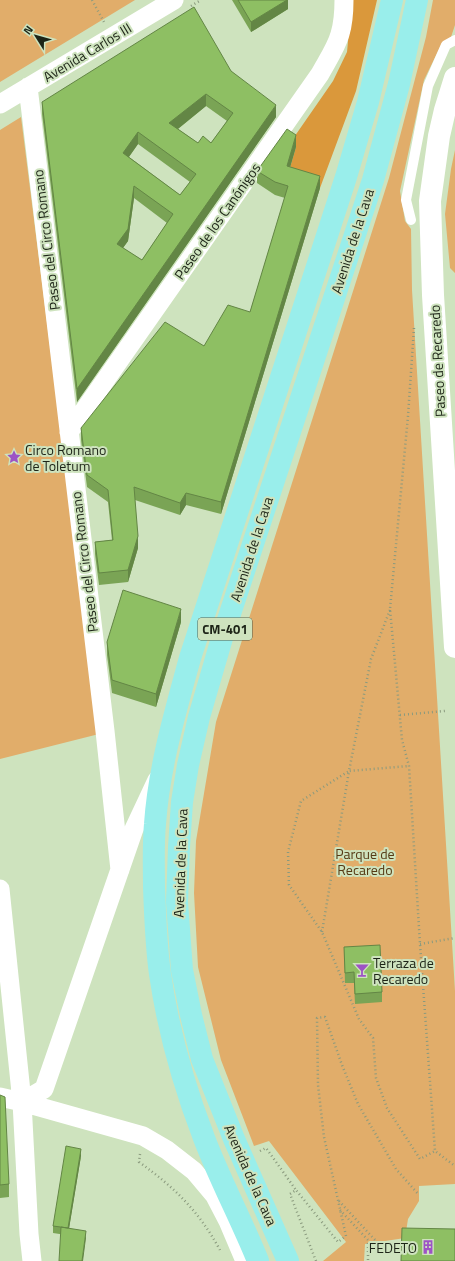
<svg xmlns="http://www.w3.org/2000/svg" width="455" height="1261" font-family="'Titillium Web',sans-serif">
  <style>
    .green { fill: #e1ad6a }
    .forest { fill: #da983b }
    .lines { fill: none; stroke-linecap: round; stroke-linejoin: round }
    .path { stroke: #8a9a7e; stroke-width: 2.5; stroke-dasharray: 1 3; stroke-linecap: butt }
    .service { stroke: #fff; stroke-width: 10 }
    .minor { stroke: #fff; stroke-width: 19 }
    .tertiary { stroke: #fff; stroke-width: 22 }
    .primary { stroke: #99eeeb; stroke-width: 22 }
    .wall { fill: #7aa455; fill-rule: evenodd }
    .shaded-wall { fill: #638645 }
    .building { fill: #8ebf63; stroke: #638645; fill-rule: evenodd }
    .labels { text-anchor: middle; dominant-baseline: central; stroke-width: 4; stroke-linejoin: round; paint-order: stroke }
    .shield { fill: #cee3be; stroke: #525d49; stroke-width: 1 }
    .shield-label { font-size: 13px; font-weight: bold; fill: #1d2417 }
    .street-label { font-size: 14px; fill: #1d2417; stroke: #cee3be }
    .poi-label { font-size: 14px; fill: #1d2417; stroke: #cee3be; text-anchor: start }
    .park-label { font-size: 14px; fill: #563a15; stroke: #cee3be }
  </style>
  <rect width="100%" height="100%" fill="#cee3be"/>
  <!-- green -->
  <path class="green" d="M0 0H135L0 82Z
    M433 0H455V25L451 37 442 43 424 80 400 191 405 221 411 229 412 290 455 991V1184L419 1186V1201L408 1219 405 1238 365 1244 364 1261H323L346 1242 269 1141 254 1146 221 1060 198 967 194 893 196 841 216 722 389 178 426 37Z
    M21 117 99 734 0 759V130Z
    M455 150V273L450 268 445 214 451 169Z"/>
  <!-- forest -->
  <path class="forest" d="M352 0H377L356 91 320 188 287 178 296 147 290 143 333 81 347 52Z"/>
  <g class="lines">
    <!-- path -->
    <path class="path" d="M92 0 104 22
      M191 6 201 0
      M414 328 408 416 390 609 402 740 409 766 420 944 435 1151 455 1166
      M390 610 371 659 349 771 301 801 288 852 289 885 322 932 359 1019 373 1038 376 1078 387 1108 420 1159 435 1151
      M400 715 445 711
      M322 932 349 771 409 766
      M420 944 455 938
      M260 1151 266 1148 296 1190
      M140 1154 139 1162C175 1188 198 1210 220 1250
      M339 1201 376 1241
      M340 1210 368 1240V1261
      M316 1261 290 1194 296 1190 338 1242 346 1236 324 1137 318 1085 317 1018 325 1017 342 1065 358 1104 396 1169 419 1195"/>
    <!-- service -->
    <path class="service" d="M411 220 406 200 428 86 446 45 455 40"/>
    <!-- minor -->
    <path class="minor" d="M28 87 105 731 120 870
      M0 104 174 0
      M69 432 320 74C327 61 336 48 340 34 343 24 344 11 344 0
      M0 889 22 1102 29 1234 32 1261
      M0 1097 22 1102 143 1136 167 1150 194 1171 215 1196 228 1221 245 1261
      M22 1102 44 1089 134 829 157 780"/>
    <!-- tertiary -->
    <path class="tertiary" d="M455 78 445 110 439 136 430 201 433 295 455 647"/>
    <!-- primary -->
    <path class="primary" d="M258 1261C241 1219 220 1180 204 1138 184 1086 168 1029 160 974 156 945 155 916 154 887 154 866 153 845 155 824 159 767 175 713 190 658L346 177 368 102 392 0
      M288 1261 234 1139 202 1059 191 1015 182 970 177 902 179 847 182 802 188 765 199 717 222 638 373 180 399 84 417 0"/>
  </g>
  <!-- wall -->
  <path class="wall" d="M232 0H288V9L251 32Z
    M231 71 276 117 77 402 42 114V102ZM206 106 227 121 211 143H198L178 129ZM138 144 190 182 180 195 129 157ZM134 198 167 223 142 260 123 248 128 241Z
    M296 147 290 167 320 188 221 514 186 505 180 515 135 500 138 548 128 582 99 585 95 554V542L112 540 108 502 87 487 81 440V428L204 346 250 312 285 198 275 195 257 183V171Z
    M181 622 156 707 112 693 107 655V642Z
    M344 947 382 992V1002L355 1004 354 983H345Z
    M0 1095 9 1184V1197L0 1198Z
    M81 1156 69 1228 86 1238 53 1233V1226Z"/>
  <!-- shaded-wall -->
  <path class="shaded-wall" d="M287 0H288V9L251 32V22Z
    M206 94V106L169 136V123Z
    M276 105V117L77 402V389Z
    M138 132V144L123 165V153Z
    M296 135V147L287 178V166Z
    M320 176V188L221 514V502Z
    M134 186V198L128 241 117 256V244Z
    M186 493V505L180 515V503Z
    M138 536V548L128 582V570Z
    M181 609V622L156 707V694Z
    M81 1149V1156L68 1235V1228Z
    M86 1231V1238L83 1261H82Z"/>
  <!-- building -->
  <path class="building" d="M238 0H287L251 22Z
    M194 7 231 71 276 105 77 389 42 102ZM206 94 233 113 211 143 203 136 198 143 169 123ZM138 132 196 174 180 195 123 153ZM134 186 173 214 142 260 117 244 128 229Z
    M287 129 296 135 287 166 320 176 221 502 186 493 180 503 134 487 138 536 128 570 99 573 95 542 113 540 108 490 87 475 81 428 165 322 204 346 228 305 250 312 288 186 275 182 257 171Z
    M123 590 181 609 156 694 112 680 107 642Z
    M380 945 382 992 355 994 354 972 345 973 344 947Z
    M0 1095 5 1097 9 1184 0 1185Z
    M66 1146 81 1149 68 1228 53 1226Z
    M61 1227 86 1231 82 1261H59Z
    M402 1228 455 1229V1261H401Z"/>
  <!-- icons -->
  <defs>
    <symbol id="sight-bare" viewBox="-9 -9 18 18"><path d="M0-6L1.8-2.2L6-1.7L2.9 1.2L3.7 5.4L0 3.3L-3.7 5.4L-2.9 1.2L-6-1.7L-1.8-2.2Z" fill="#9d53c5" stroke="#cee3be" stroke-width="2.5" paint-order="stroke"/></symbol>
    <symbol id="bar-bare" viewBox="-9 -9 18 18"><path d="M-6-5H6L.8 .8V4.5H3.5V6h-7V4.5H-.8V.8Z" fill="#9d53c5" stroke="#cee3be" stroke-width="2.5" paint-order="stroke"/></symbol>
    <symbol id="building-bare" viewBox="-9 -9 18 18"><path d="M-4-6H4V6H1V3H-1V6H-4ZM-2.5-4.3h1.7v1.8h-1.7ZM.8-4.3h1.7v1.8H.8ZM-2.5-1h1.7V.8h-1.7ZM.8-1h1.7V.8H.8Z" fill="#9d53c5" stroke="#cee3be" stroke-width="2.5" paint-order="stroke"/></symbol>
  </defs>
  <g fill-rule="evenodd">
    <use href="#sight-bare" x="4" y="447" width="20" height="20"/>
    <use href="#bar-bare" x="352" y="960" width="20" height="20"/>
    <use href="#building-bare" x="418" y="1237" width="20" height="20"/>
  </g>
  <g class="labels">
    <!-- shield labels -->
    <rect class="shield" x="198" y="618" width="54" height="22" rx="3"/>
    <g class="shield-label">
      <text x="225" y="629">CM-401</text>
    </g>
    <!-- street labels -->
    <g class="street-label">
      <text transform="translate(87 52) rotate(-31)">Avenida Carlos III</text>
      <text transform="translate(217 221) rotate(-55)">Paseo de los Canónigos</text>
      <text transform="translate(46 240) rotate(-97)">Paseo del Circo Romano</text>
      <text transform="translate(352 241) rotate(-72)">Avenida de la Cava</text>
      <text transform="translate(437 361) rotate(-93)">Paseo de Recaredo</text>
      <text transform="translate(251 549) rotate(-72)">Avenida de la Cava</text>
      <text transform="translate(84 562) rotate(-97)">Paseo del Circo Romano</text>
      <text transform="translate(180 863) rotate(-88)">Avenida de la Cava</text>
      <text transform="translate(251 1175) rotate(66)">Avenida de la Cava</text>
    </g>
    <!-- poi labels -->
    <g class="poi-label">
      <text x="25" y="449">Circo Romano<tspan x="25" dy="16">de Toletum</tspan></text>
      <text x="373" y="962">Terraza de<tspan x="373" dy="16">Recaredo</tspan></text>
      <text x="417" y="1247" text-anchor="end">FEDETO</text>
    </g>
    <!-- park labels -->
    <g class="park-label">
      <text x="365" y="853">Parque de<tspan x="365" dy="16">Recaredo</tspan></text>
    </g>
  </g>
  <!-- north arrow -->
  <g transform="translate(36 36) rotate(307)" stroke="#cee3be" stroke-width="3" paint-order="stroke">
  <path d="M0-3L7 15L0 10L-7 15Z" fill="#1d2417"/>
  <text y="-6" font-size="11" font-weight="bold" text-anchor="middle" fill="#1d2417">N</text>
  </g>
</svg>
